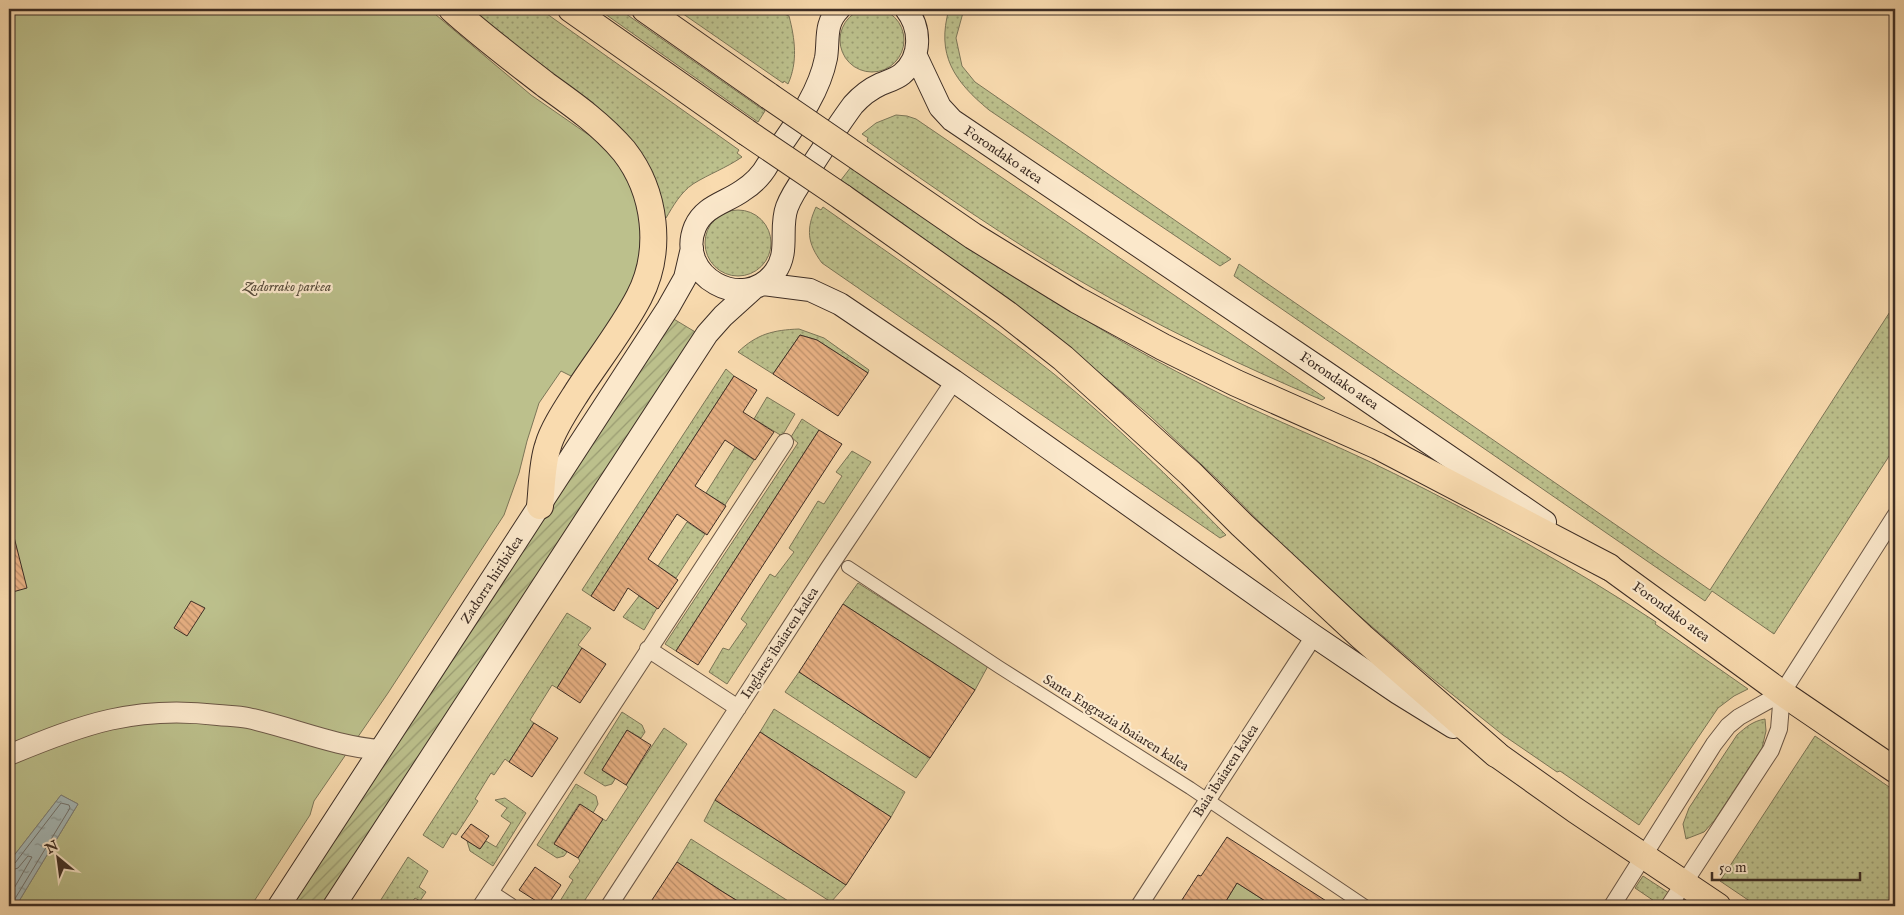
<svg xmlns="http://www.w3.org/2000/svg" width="1904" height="915" font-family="'IM FELL English',serif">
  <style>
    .grass { fill: url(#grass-dots); stroke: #7c7658 }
    .park { fill: #bcc08c; stroke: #7c7658 }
    .garden { fill: url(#garden-furrows); stroke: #7c7658 }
    .water { fill: url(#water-ripples); stroke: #7b807c }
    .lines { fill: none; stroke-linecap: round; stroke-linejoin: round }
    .shore { stroke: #70726e; stroke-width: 1 }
    .building { fill: url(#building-back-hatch); stroke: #3d2d24 }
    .pedestrian-casing { stroke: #6c5847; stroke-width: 14 }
    .minor-casing { stroke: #6c5847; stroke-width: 18 }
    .tertiary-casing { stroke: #6c5847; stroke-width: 22 }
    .secondary-casing { stroke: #3d2d24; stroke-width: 24 }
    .primary-casing { stroke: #3d2d24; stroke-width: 27 }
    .trunk-casing { stroke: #3d2d24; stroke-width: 28 }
    .pedestrian { stroke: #fbe8cb; stroke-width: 12 }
    .minor { stroke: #fbe8cb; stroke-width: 16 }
    .tertiary { stroke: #fbe8cb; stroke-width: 20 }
    .secondary { stroke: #fbe8cb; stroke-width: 22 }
    .primary { stroke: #f9dbaf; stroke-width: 25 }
    .trunk { stroke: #f9dbaf; stroke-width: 26 }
    .trunk-bridge-casing { stroke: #3d2d24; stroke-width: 28; stroke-linecap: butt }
    .trunk-bridge { stroke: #f9dbaf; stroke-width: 26 }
    .labels { text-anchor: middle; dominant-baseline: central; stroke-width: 4.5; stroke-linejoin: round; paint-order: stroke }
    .street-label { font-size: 14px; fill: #3d2d24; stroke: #fbe8cb }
    .park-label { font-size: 14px; font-style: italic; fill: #564a39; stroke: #fbe8cb }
  </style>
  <defs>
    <pattern id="grass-dots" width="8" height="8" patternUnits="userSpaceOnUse" patternTransform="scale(1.25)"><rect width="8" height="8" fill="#bcc08c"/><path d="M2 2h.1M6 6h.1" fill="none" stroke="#9a9c72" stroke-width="1.8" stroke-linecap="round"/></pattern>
    <pattern id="garden-furrows" width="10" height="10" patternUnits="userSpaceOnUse" patternTransform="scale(1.25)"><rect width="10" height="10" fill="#bcc08c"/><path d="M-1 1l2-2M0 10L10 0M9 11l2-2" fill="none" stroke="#9a9c72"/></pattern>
    <pattern id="water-ripples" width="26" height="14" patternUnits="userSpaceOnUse" patternTransform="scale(1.25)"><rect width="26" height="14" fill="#a4b8b7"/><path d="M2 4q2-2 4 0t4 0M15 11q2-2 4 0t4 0" fill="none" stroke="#879695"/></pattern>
    <pattern id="building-back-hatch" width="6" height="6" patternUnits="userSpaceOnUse" patternTransform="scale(1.25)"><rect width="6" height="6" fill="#e6af82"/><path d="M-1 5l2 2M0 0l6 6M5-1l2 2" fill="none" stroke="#bc8f6a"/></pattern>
  </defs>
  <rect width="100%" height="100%" fill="#f9dbaf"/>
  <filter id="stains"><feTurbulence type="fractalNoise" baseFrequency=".004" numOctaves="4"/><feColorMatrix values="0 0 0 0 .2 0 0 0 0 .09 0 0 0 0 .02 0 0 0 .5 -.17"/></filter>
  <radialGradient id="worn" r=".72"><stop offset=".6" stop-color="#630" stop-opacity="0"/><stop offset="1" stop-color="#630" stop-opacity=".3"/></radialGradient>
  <!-- grass -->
  <path class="grass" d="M840 40a32 32 0 1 1 64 0a32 32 0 1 1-64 0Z
    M464 9H540L739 150 737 153 742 157C726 168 709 174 693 184 681 192 673 206 666 218H662C660 207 661 194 657 184 637 129 585 100 540 67 514 49 489 29 464 9Z
    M598 9H619L765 111 758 122Z
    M676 9H772L789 16C795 39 798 62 788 84L784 81 783 83Z
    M949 9H964L956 38 962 66 975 82 1231 259 1220 266 989 110C954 81 936 55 949 9Z
    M896 115 907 116 916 119 1325 398 1322 400C1240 365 1159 327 1082 282 1007 239 937 190 867 141L868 138 862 134 876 123Z
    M851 167C965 242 1077 322 1199 383 1262 416 1329 441 1393 473 1484 518 1571 566 1656 622L1655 624 1748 689 1734 696 1718 708 1639 825 1560 771 1557 772 1503 735 1433 679 1356 613 1289 552 1218 480 1149 415 1051 332 841 180Z
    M816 207 821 210 823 207C901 262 980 315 1054 374 1115 424 1171 479 1226 535L1220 538 822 263C807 243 806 229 816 207Z
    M705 243a33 33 0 1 1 66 0a33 33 0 1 1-66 0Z
    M1239 264 1710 590 1895 304V447L1774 634 1712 591 1705 601 1234 276Z
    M799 329 824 338 869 370 868 373 817 340 800 335 773 374 738 352C757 334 773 330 799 329Z
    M726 369 734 376 591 596 582 590Z
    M767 397 795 414 782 436 754 419Z
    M802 419 819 430 676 651 665 644 798 443 791 437Z
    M735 447 754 460 725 505 706 493Z
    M852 451 871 462 727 684 709 672 723 648 729 650 747 624 741 619 770 574 775 577 794 552 789 548 818 501 824 504 842 476 836 472Z
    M687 522 705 534 676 578 658 566Z
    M858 583 988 666 975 690 843 604Z
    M639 596 657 608 644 630 623 617Z
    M567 613 591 628 578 645 582 648 557 688 552 685 530 720 534 723 509 762 505 759 494 775 491 773 475 799 478 801 456 835 452 833 443 848 423 835Z
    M799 672 930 758 916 778 785 692Z
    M774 709 905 792 891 817 760 732Z
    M622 712 642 725 645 732 641 738 627 730 602 770 615 779 612 784 605 786 584 773Z
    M1765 719 1766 731 1762 748 1714 821 1704 832 1686 839 1683 824 1689 808 1737 735C1746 727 1753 721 1765 719Z
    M664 728 687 744 581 906H557L573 880 569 877 580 861 578 858 603 819 606 821 628 787 626 785Z
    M1815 736 1895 791V906H1757L1720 881Z
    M576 784 596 796 598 804 593 813 579 804 554 843 567 852 564 856 557 858 537 845Z
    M505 798 526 813 493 866 470 851 467 841 480 849 486 841 496 847 511 823 501 816 507 808 495 800Z
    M715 800 846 885 831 902 704 821Z
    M691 839 796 906H745L677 862Z
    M408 857 428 871 419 887 426 892 420 901 415 898 409 906H377Z
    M1643 876 1669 893 1660 905 1635 888Z"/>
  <!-- park -->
  <path class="park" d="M9 9H429L531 95 612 151 627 172 644 231 638 273 577 379 561 371 539 403 527 441 519 473 504 515 388 693 314 801 310 815 251 906H16L78 804 61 795 9 862Z
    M1237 883 1273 906H1223Z"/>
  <!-- garden -->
  <path class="garden" d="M672 318 697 333 324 906H289Z"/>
  <!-- water -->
  <path class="water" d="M61 795 78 804 16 906H9V862Z"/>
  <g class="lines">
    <!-- shore -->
    <path class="shore" d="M9 865 15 863 61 803 69 805 70 808 13 902V906
      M9 871 18 868 28 856 32 857 9 897"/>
  </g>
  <!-- building -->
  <path class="building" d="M800 335 817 340 868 373 838 416 773 374Z
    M734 376 757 390 743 412 774 432 755 460 725 440 695 486 726 506 707 535 677 514 648 559 678 580 658 609 628 588 614 611 591 596Z
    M819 430 842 444 698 665 676 651Z
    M14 537 27 588 9 593V538Z
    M191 601 205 608 187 636 174 628Z
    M843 604 975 690 930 758 799 672Z
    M582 648 606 664 580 703 557 688Z
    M534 723 558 738 532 777 509 762Z
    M627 730 651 745 626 785 602 770Z
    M760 732 891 817 846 885 715 800Z
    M580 804 603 819 578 858 554 844Z
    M471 824 489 836 480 849 461 837Z
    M1227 837 1334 906H1273L1237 883 1223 906H1178L1198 875 1201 876Z
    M677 862 723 892 746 906H648Z
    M535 867 561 885 547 906H544L519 890Z"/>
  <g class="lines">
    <defs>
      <path id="pedestrian" d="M848 567 999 667 1190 788 1365 906"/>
      <path id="minor" d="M648 649 738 708
        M490 893 510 906
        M481 906 785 442
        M609 906 828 569 954 381
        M1139 906 1314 636
        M1612 906 1714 744 1728 726 1739 717 1782 693
        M1669 906 1771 750 1779 729 1782 693 1895 516"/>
      <path id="tertiary" d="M9 755C83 724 136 705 218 715 228 716 238 716 248 718 294 728 333 746 381 750"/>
      <path id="secondary" d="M839 9C824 24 829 40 826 58 818 98 790 131 768 164 762 175 753 184 742 191 725 203 704 206 695 227 675 276 744 314 775 272 790 252 779 228 787 207 793 191 804 178 813 164 826 144 839 124 853 105 861 96 870 89 881 84 888 81 896 79 902 74 922 57 921 28 906 9
        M915 54 940 107 952 120 1324 371 1545 522
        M762 284 810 290 840 304 954 381 1314 636 1398 693 1453 727
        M279 906 668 308 685 278 692 248
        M334 906 707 334 723 316 754 288"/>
      <path id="primary" d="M1609 567 1782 693 1895 770
        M1496 754 1575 810 1718 906"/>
      <path id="trunk" d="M452 9C482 36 514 60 546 85 574 105 602 125 624 151 656 192 663 251 639 297 623 328 598 360 579 389 569 405 553 428 548 446 542 463 542 487 540 506
        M571 9 746 132
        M645 9 769 96
        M861 159 973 236 1077 300 1163 347 1236 383 1378 446 1609 567
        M842 197 1007 314 1063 358 1191 474 1242 525 1362 637 1496 754"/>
    </defs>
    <!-- pedestrian casing -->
    <use href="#pedestrian" class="pedestrian-casing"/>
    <!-- minor casing -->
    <use href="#minor" class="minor-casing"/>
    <!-- tertiary casing -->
    <use href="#tertiary" class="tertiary-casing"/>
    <!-- secondary casing -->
    <use href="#secondary" class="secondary-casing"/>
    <!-- primary casing -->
    <use href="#primary" class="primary-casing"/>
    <!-- trunk casing -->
    <use href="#trunk" class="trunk-casing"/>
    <!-- pedestrian -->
    <use href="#pedestrian" class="pedestrian"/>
    <!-- minor -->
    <use href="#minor" class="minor"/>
    <!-- tertiary -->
    <use href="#tertiary" class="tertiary"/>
    <!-- secondary -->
    <use href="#secondary" class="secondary"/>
    <!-- primary -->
    <use href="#primary" class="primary"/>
    <!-- trunk -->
    <use href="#trunk" class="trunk"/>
    <defs>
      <path id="trunk-bridge" d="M769 96 861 159
        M746 132 842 197"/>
    </defs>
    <!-- trunk-bridge casing -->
    <use href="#trunk-bridge" class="trunk-bridge-casing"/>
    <!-- trunk-bridge -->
    <use href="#trunk-bridge" class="trunk-bridge"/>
  </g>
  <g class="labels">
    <!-- street labels -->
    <g class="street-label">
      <text transform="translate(1003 155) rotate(34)">Forondako atea</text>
      <text transform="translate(1339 381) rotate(34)">Forondako atea</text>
      <text transform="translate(492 580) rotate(-57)">Zadorra hiribidea</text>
      <text transform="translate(1671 612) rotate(36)">Forondako atea</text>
      <text transform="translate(780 643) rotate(-57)">Inglares ibaiaren kalea</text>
      <text transform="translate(1116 723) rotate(32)">Santa Engrazia ibaiaren kalea</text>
      <text transform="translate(1226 771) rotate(-57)">Baia ibaiaren kalea</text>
    </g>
    <!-- park labels -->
    <g class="park-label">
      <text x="287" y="287">Zadorrako parkea</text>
    </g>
  </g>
  <!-- margin -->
  <rect width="1904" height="915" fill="none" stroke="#f9dbaf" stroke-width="30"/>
  <rect x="10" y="10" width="1884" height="895" fill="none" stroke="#3d2d24" stroke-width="2.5"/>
  <rect x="15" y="15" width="1874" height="885" fill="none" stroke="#3d2d24"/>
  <!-- north arrow -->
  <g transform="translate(58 858) rotate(331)" stroke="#fbe8cb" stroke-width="4" paint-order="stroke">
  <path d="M0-4L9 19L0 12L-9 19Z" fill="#3d2d24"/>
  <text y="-8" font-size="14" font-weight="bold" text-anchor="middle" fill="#3d2d24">N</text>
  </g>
  <!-- scale -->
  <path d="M1712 872v8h148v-8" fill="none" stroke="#3d2d24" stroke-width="2.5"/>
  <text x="1719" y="872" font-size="15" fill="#3d2d24" stroke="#fbe8cb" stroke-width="4" paint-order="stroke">50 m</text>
  <rect width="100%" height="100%" filter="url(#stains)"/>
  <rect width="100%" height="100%" fill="url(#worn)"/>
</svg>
